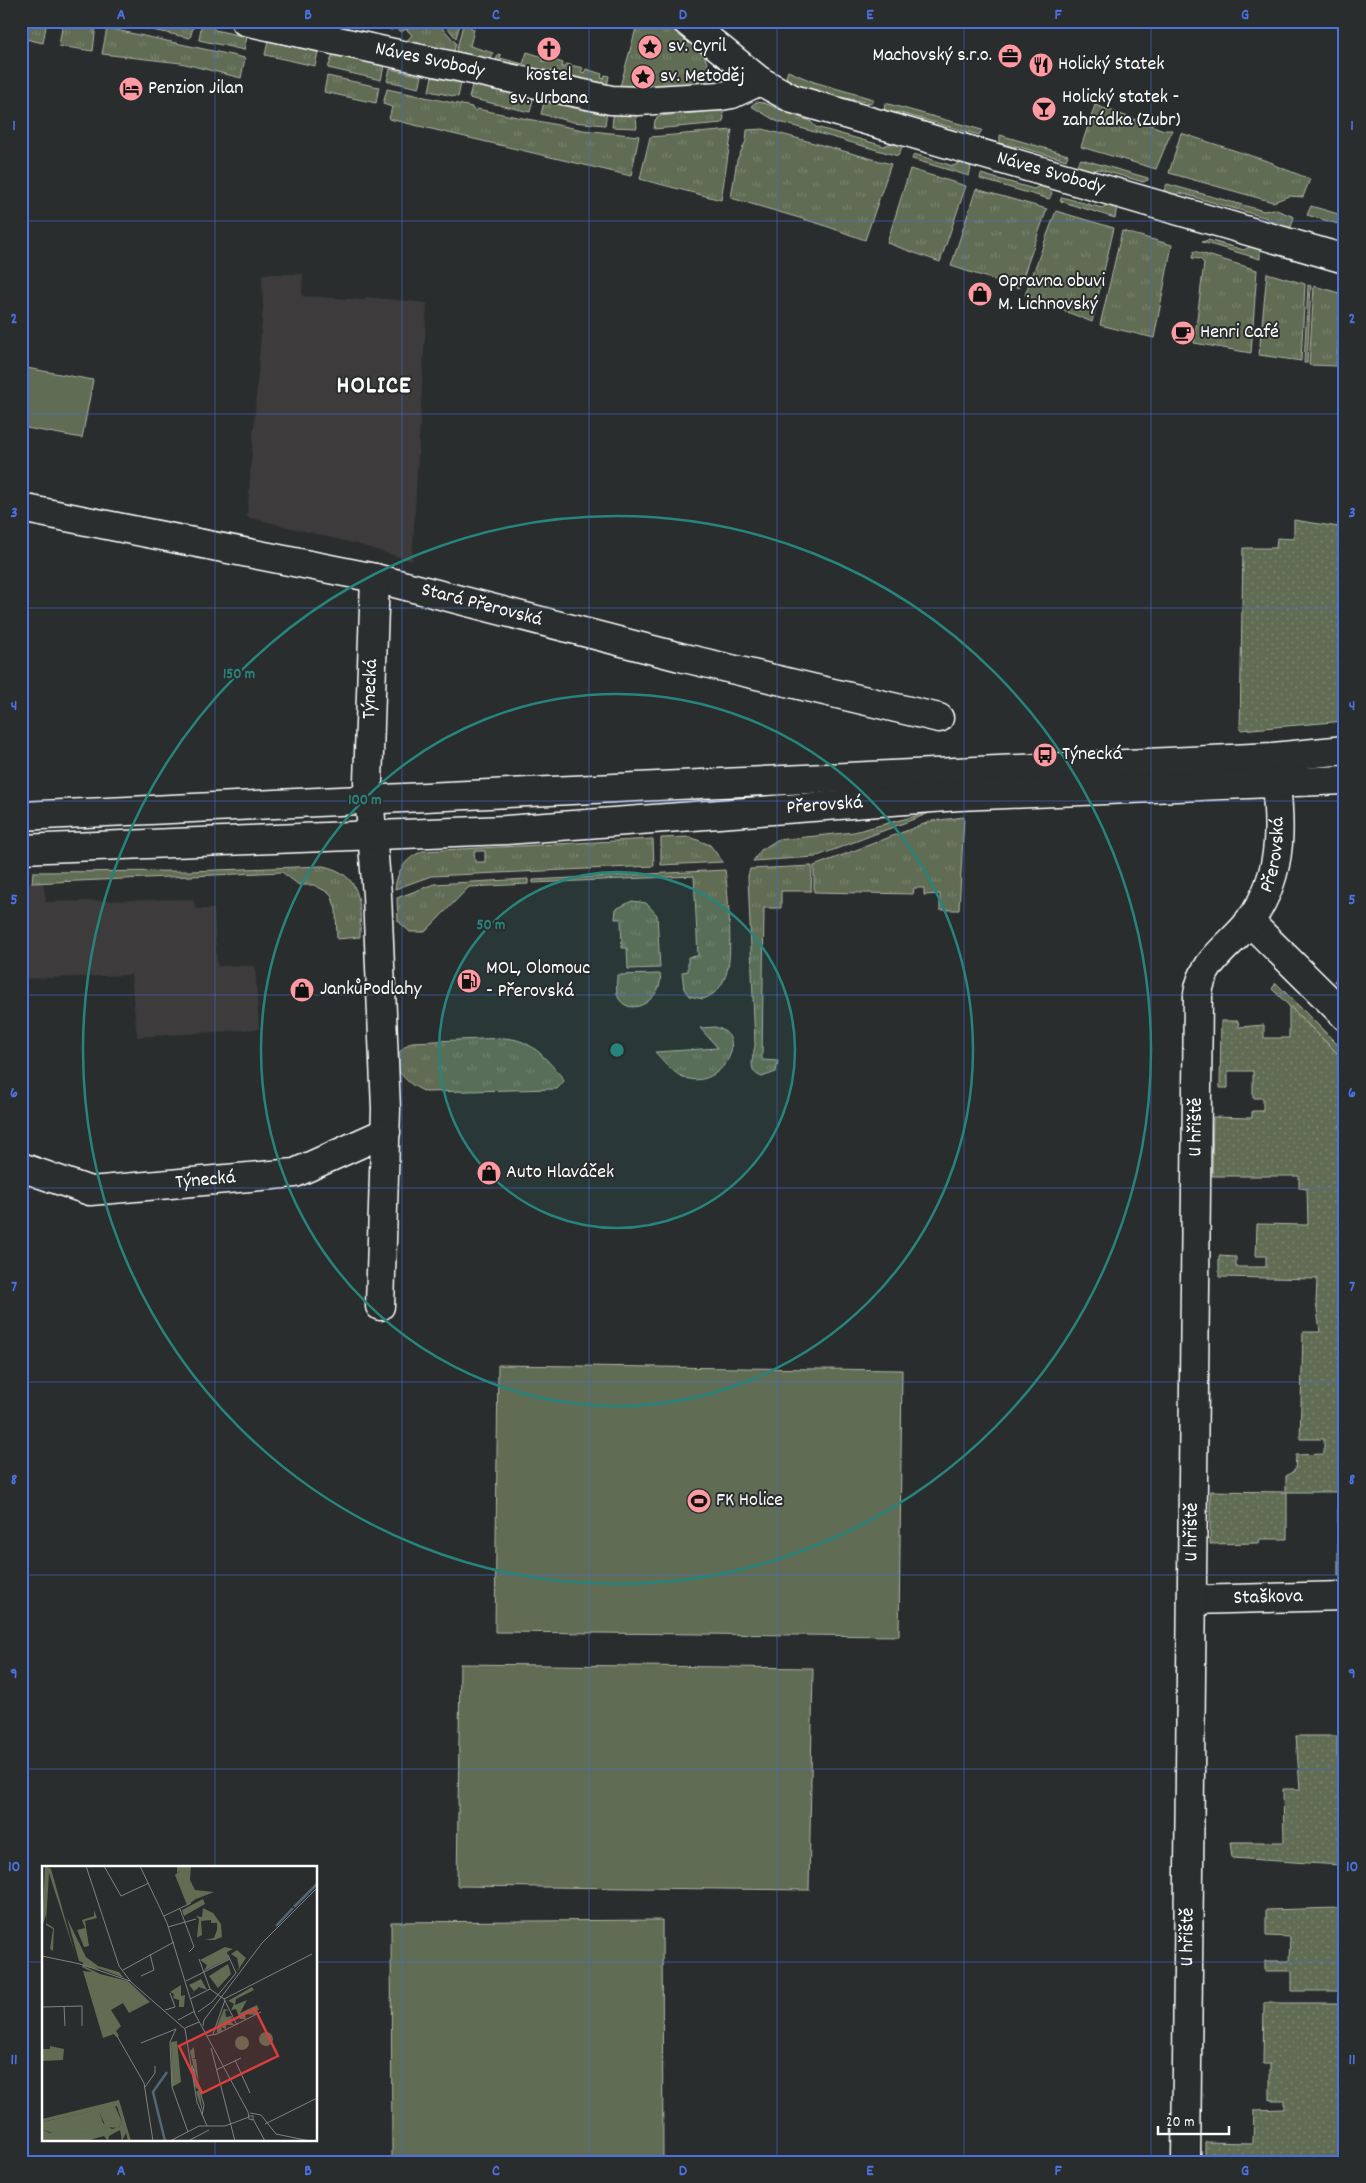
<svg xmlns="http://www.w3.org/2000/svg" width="1366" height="2183" font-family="Dekko,sans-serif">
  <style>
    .built { fill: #3e3a3b }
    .grass { fill: url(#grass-tufts); stroke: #b0b6a9; fill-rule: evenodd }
    .garden { fill: url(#garden-dots); stroke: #b0b6a9 }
    .pitch { fill: #616c53; stroke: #b0b6a9 }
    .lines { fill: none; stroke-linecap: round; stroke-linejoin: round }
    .street-casing { stroke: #fff; stroke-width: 31 }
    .primary-casing { stroke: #fff; stroke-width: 31 }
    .street { stroke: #2a2d2e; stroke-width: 28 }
    .primary { stroke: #2a2d2e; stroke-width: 28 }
    .grid { fill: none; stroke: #4a71e0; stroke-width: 1; stroke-opacity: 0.55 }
    .ring { fill: none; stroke: #27847c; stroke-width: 2.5 }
    .labels { text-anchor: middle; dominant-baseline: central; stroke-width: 4; stroke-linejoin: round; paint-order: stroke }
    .poi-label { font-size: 20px; fill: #fff; stroke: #2a2d2e; text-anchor: start }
    .street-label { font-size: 20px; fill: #fff; stroke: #2a2d2e }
    .district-label { font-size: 25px; font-weight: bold; letter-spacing: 1px; fill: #fff; stroke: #2a2d2e }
    .inset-river { fill: none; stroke: #536676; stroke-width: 2.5 }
    .inset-road { fill: none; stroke: #7f8182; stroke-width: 1 }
    .view { fill: #da3e3e; fill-opacity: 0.15; stroke: #da3e3e; stroke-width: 2.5 }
    .inset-edge { fill: none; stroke: #fff; stroke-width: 2.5 }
    .centre { fill: #27847c; stroke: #2a2d2e; stroke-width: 2.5 }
    .ring-label { font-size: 15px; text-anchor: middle; font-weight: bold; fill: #27847c; stroke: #2a2d2e; stroke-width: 4; stroke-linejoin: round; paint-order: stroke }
    .neatline { fill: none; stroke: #4a71e0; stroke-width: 2 }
    .grid-label { font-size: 16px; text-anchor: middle; font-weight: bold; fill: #4a71e0 }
  </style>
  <defs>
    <pattern id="grass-tufts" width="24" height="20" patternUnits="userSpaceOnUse" patternTransform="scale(1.25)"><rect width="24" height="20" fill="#616c53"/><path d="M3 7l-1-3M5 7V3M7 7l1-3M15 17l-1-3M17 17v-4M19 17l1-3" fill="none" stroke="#79826d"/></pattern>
    <pattern id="garden-dots" width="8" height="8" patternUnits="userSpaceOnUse" patternTransform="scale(1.25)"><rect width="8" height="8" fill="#616c53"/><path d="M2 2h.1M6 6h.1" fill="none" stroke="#79826d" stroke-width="1.8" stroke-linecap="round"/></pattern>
  </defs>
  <rect width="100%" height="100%" fill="#2a2d2e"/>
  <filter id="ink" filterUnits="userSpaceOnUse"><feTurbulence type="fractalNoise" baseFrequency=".02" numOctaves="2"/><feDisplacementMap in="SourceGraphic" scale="10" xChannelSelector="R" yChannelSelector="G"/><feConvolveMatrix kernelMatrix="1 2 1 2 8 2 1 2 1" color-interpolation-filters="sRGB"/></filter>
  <g filter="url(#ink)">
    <!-- built -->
    <path class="built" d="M262 274H303L302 296 365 300 366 297 427 303 412 561 357 544 247 517 263 307Z
      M43 882 46 902 193 899 196 909H214L217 966H255L259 1029 137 1037 131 975 21 979V884Z"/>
    <!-- grass -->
    <path class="grass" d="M21 21H47L43 43 21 38Z
      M63 21 96 25 93 51 59 46Z
      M110 21H195L190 38Z
      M202 21 208 22 215 30 247 37 244 50 199 40Z
      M360 21H377L408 29 411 21H436L456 43 452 59 401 47 412 35 406 29 401 32 395 28 391 30 385 26 381 29 375 25 372 28 367 22 363 24Z
      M442 21H461L456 38Z
      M464 21H473L471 28 474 29 470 46 493 53 489 67 454 60Z
      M638 21H664L682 34 704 55 710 70 707 81 693 91 618 94Z
      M107 28 245 58 241 78 181 63 102 54Z
      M268 41 318 52 315 66 265 55Z
      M334 51 343 53V57L384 66 381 80 328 68Z
      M527 52 543 57 542 61 545 62 547 58 563 63 562 67 564 68 566 64 583 68 581 72 584 73 586 69 602 74 601 78 604 79 605 75 609 76 606 93 494 68 498 54 501 55 500 58 523 64Z
      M390 69 422 76 419 88 387 81Z
      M788 71 814 82 873 99V101L870 103C852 99 796 90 786 77Z
      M327 76 379 87 376 103 324 92Z
      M432 77 461 83 458 97 429 91Z
      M472 85 533 99 530 112 469 98Z
      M387 89 472 107V109L476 111 477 109 583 130 639 136 631 176 389 119 392 107 383 104Z
      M544 102 590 111 594 107 608 105 605 125 573 122 541 114Z
      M756 102 764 103 810 121 816 127 884 146 895 141 901 144 902 147 898 156 776 121 751 106Z
      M885 103 982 130 979 135 897 112 893 116 884 113Z
      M722 105 724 118 722 123 654 129 655 120 660 116 705 112 709 107Z
      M1095 105 1164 130H1172L1156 169 1081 147Z
      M614 107 636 115 637 128 612 127Z
      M763 129 891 164 865 240 820 224 731 198 737 160 746 141 747 130Z
      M732 130 721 200 640 179 650 137Z
      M1181 133 1273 163 1274 165 1310 179 1303 197 1289 196 1273 202 1169 173Z
      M1000 135 1068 155 1066 160 1016 146 1011 149 1000 145Z
      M914 154 953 166 963 161 971 167 969 176 912 159Z
      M1081 159 1148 178V180L1143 182 1098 169 1089 172 1079 169 1077 164Z
      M910 169 966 186 940 262 887 243Z
      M981 174 1034 189 1043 184 1047 185 1052 193 1049 199 980 179Z
      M1167 184 1264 211 1274 209 1294 217 1291 227 1276 228 1267 218 1180 193 1171 197 1164 190Z
      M976 189 1047 209 1019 288 951 266Z
      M1062 197 1102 208 1110 203 1117 206 1115 218 1060 201Z
      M1311 206 1345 216V226L1307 215Z
      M1056 211 1114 228 1092 322 1025 295Z
      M1122 231 1172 245 1154 338 1100 325Z
      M1208 240 1244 250 1253 245 1260 248V259L1202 242Z
      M1194 251 1257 270 1251 353 1194 343 1204 263 1200 259 1192 258Z
      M1267 273 1305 284 1301 361 1259 355Z
      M1308 285 1311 286 1307 363H1304Z
      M1314 286 1343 294 1336 366 1309 365Z
      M935 811 815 857 753 861 761 850 777 840 854 832Z
      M964 817 959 910H940V894L924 895V888H914L913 894 814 892V866L932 821Z
      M690 837 710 845 723 862 661 865V838Z
      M653 839 654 866 431 876 395 889C397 870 406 858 423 851ZM474 851H485V862H475Z
      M323 866C362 874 361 903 360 937L337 939 336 910 331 894 314 885H299L282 872 32 883 33 872 190 871Z
      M812 866 811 891H781V908H764L762 1060 778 1061 776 1072 762 1077C747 1072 753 1058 755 1045L748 876 750 869Z
      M725 870C728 890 733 953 727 971 724 984 716 995 703 999L689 996 684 989 682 972 688 971V957L698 956 694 876 533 883V880Z
      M528 879V884L469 887 425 932H410L398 921 397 898 434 884Z
      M632 901 646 903 657 915 660 968 628 969 627 948H622L621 919H615L616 909Z
      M660 974C665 995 633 1020 619 999 615 992 617 983 617 975Z
      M1276 983 1345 1052V1061L1272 989Z
      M715 1027C754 1037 717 1095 681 1076 671 1071 663 1060 655 1052L718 1048 700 1028Z
      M503 1038C532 1039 544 1057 562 1077L564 1081 557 1089 426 1092C403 1083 381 1059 412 1042Z"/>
    <!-- garden -->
    <path class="garden" d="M1294 520 1345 528V721L1240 730 1243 548H1276L1277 538 1294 539Z
      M1345 970V991L1334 981Z
      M1289 1006 1345 1061V1120L1339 1126 1345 1132V1143L1339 1148 1345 1154V1575L1338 1576V1492H1287V1539H1260L1259 1543 1210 1544V1491L1286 1492V1476L1295 1470 1296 1455 1324 1454V1439H1300L1303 1332H1320L1316 1302 1317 1279 1219 1277V1256L1236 1257V1267H1266V1256H1256L1257 1224 1308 1225 1307 1189 1299 1188V1176H1212L1213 1117 1252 1118V1111H1263V1098H1253V1071H1228V1088H1220L1221 1021H1238L1239 1027 1264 1025V1038H1289Z
      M1296 1736H1337V1756H1345V2162H1205V2142L1253 2143 1254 2110 1284 2109V2100H1270V2064H1263L1264 2003H1339V1991H1292V1971H1265V1961H1289L1290 1937 1266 1936V1910L1339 1908V1865L1232 1858 1230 1842H1284L1283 1789H1300Z"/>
    <!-- pitch -->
    <path class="pitch" d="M21 367 93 380 82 438 21 427Z
      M498 1365 902 1370 899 1636 495 1632Z
      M460 1664 813 1668 809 1890 457 1886Z
      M662 1920 663 2162H392L391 1922Z"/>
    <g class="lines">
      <defs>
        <g id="street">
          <path id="s1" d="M245 21 611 100 638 101 721 96 732 94 760 81"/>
          <path id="s2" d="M686 21 760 81 793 99 1345 259"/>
          <path id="s3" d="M21 508 375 578 680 657 939 718"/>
          <path d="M375 578 368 782 377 895 386 1109 380 1306"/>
          <path d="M1249 921 1345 1016"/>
          <path id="s4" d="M21 1167 90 1191 295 1173 386 1132"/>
          <path id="s5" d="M1192 1600 1345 1596"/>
          <path id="s6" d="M1186 2162 1198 994C1202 960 1231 946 1250 921 1287 870 1280 818 1273 759"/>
        </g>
        <g id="primary">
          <path d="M21 816 1273 757 1345 750"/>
          <path id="s7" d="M21 849 506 830 959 796 1345 780"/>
        </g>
      </defs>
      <!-- street casing -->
      <use href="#street" class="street-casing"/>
      <!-- primary casing -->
      <use href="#primary" class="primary-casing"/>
      <!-- street -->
      <use href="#street" class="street"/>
      <!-- primary -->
      <use href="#primary" class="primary"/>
    </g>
  </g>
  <!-- grid -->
  <path class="grid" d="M215 21V1867M402 21V2162M589 21V2162M777 21V2162M964 21V2162M1151 21V2162M21 221H1345M21 414H1345M21 608H1345M21 801H1345M21 995H1345M21 1188H1345M21 1382H1345M21 1575H1345M21 1769H1345M21 1962H44M316 1962H1345M215 2139V2162"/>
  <!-- distance rings -->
  <circle cx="617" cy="1050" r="178" fill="#27847c" fill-opacity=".12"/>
  <g class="ring">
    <circle cx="617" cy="1050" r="178"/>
    <circle cx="617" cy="1050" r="356"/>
    <circle cx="617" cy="1050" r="534"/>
  </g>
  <!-- icons -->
  <defs>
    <symbol id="sight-disc" viewBox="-11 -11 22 22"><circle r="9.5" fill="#ff9aa2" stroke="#2a2d2e"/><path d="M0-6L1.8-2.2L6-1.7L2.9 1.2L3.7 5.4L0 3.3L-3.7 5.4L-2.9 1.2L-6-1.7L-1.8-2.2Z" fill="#111"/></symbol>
    <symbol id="church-disc" viewBox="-11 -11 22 22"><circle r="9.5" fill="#ff9aa2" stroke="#2a2d2e"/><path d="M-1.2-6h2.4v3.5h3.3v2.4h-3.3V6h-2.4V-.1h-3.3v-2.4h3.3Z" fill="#111"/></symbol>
    <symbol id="office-disc" viewBox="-11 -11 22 22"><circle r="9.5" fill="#ff9aa2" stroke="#2a2d2e"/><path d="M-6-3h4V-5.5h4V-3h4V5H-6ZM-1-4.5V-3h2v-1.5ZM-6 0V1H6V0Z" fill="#111"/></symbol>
    <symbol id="restaurant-disc" viewBox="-11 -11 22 22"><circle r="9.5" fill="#ff9aa2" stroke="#2a2d2e"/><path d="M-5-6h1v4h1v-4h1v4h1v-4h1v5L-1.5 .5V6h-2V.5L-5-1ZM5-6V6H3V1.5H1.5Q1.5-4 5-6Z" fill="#111"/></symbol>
    <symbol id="hotel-disc" viewBox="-11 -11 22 22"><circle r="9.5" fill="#ff9aa2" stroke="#2a2d2e"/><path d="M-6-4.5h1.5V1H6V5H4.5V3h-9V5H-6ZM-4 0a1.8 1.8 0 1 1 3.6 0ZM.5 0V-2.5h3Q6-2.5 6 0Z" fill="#111"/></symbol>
    <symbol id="bar-disc" viewBox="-11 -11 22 22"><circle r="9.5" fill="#ff9aa2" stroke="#2a2d2e"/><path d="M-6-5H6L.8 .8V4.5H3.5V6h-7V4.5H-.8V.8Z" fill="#111"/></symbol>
    <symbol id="shop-disc" viewBox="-11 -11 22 22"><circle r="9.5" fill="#ff9aa2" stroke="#2a2d2e"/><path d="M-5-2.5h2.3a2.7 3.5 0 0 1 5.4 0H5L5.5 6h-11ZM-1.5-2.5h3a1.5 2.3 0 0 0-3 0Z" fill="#111"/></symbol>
    <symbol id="cafe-disc" viewBox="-11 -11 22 22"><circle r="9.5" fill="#ff9aa2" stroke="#2a2d2e"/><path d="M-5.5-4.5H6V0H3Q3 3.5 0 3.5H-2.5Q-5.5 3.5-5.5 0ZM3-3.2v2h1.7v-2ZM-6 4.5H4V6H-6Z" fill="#111"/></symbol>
    <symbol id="bus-disc" viewBox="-11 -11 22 22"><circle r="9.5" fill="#ff9aa2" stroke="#2a2d2e"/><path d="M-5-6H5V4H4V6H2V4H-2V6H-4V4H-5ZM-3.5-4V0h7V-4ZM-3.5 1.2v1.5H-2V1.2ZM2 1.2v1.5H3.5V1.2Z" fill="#111"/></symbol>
    <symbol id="fuel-disc" viewBox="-11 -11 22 22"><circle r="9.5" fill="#ff9aa2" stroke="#2a2d2e"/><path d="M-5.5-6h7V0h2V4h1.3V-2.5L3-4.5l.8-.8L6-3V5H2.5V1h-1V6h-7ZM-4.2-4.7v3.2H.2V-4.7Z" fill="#111"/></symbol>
    <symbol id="stadium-disc" viewBox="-11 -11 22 22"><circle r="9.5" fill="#ff9aa2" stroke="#2a2d2e"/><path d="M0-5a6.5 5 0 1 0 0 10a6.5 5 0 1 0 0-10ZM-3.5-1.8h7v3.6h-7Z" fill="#111"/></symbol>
  </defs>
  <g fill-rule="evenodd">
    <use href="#sight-disc" x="636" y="33" width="28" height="28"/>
    <use href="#church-disc" x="535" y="35" width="28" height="28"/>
    <use href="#office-disc" x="996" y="42" width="28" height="28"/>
    <use href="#restaurant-disc" x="1027" y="51" width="28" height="28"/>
    <use href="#sight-disc" x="629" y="63" width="28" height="28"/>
    <use href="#hotel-disc" x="117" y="75" width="28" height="28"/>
    <use href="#bar-disc" x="1030" y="95" width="28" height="28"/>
    <use href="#shop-disc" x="966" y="280" width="28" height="28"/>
    <use href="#cafe-disc" x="1169" y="319" width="28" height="28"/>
    <use href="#bus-disc" x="1031" y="741" width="28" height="28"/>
    <use href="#fuel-disc" x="455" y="967" width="28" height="28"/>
    <use href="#shop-disc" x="288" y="976" width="28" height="28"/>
    <use href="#shop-disc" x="475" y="1159" width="28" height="28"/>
    <use href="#stadium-disc" x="685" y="1487" width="28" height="28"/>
  </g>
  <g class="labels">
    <!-- poi labels -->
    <g class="poi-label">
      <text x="668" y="47">sv. Cyril</text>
      <text x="992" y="56" text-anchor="end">Machovský s.r.o.</text>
      <text x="1058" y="65">Holický Statek</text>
      <text x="549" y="76" text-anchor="middle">kostel<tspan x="549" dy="23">sv. Urbana</tspan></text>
      <text x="660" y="77">sv. Metoděj</text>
      <text x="148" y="89">Penzion Jilan</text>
      <text x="1062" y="98">Holický statek -<tspan x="1062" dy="23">zahrádka (Zubr)</tspan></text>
      <text x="998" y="282">Opravna obuvi<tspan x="998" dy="23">M. Lichnovský</tspan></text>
      <text x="1200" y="333">Henri Café</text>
      <text x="1062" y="755">Týnecká</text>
      <text x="486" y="969">MOL, Olomouc<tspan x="486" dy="23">- Přerovská</tspan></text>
      <text x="320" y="990">JankůPodlahy</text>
      <text x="506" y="1173">Auto Hlaváček</text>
      <text x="716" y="1501">FK Holice</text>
    </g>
    <!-- street labels -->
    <g class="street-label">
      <text stroke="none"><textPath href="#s1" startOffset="189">Náves Svobody</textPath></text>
      <text stroke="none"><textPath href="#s2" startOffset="401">Náves Svobody</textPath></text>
      <text stroke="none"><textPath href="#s3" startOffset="471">Stará Přerovská</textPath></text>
      <text transform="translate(371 689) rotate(-88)">Týnecká</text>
      <text stroke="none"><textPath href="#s7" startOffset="805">Přerovská</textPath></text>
      <text stroke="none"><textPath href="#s6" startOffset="1331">Přerovská</textPath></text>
      <text stroke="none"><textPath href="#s6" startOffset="1035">U hřiště</textPath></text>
      <text stroke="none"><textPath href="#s4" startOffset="189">Týnecká</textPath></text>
      <text stroke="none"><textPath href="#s6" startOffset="630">U hřiště</textPath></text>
      <text stroke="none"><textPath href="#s5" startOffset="76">Staškova</textPath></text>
      <text stroke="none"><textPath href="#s6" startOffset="225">U hřiště</textPath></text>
    </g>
    <!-- district labels -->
    <g class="district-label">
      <text x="374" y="387">HOLICE</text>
    </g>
  </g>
  <!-- overview -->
  <g transform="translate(42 1866)">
    <rect width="275" height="275" fill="#2a2d2e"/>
    <path d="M3 0 9 3 33 88 7 7 4 57 12 62 11 85 8 83 11 63 4 59V49L0 61ZM135 0H149L148 14 153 24 172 26 154 33 140 4 135 7ZM161 42 171 47 179 58 180 71 173 74H163L172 72 175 64V57H169V54L159 55 160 69 156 71 160 72 155 71V70L157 53 154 50 160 51ZM42 95 59 104 42 100 58 108 86 115 108 136 87 147 81 137 69 144 79 160 74 165 77 170 74 171 72 168 61 172 41 105 50 106 40 101ZM135 175 139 216 130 221 129 176ZM8 180 22 183 21 194 0 195V183H8ZM152 181 153 192 150 193H154L157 217 153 205 154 213 161 226 157 221 161 247 154 226 157 224 153 221 150 206 151 210 153 208 149 205 150 201 153 203 151 199 148 185ZM77 234 89 275H86L84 267 80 275 78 264 67 270 66 275 62 270 44 275H0V263L8 267 49 266 57 245 61 257 70 263 77 261 80 256 75 240 0 256V253Z" fill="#616c53"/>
    <path d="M52 44 55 52 43 55 47 80 42 81 35 64 43 62 40 54 52 50ZM25 52 44 91 56 100 77 106 82 112 37 95ZM73 240 80 256 76 262 64 261 57 246 56 261 51 266 15 269 0 263V256Z" fill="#616c53"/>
    <path d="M142 2 154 33 145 39 133 9ZM161 33 163 38 142 50 140 44ZM183 81 191 83 185 86 187 93 162 105 165 99 158 94ZM195 84 204 92 195 106 197 101 195 92 189 88ZM186 98 189 108 176 122 167 110ZM159 113 165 124 157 121 148 129 152 125 147 119ZM139 119V130L143 129 142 141H137V134L131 132 132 128 128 126ZM210 121 212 124 194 133 193 139 205 134 198 147 215 139 217 144 213 145 215 149 203 148 204 153H198L194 143 189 144 192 138 183 133 186 135ZM184 138 182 143 187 144 183 145 184 151 190 150 189 156 193 159H184V163L179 161 180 165 175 167V160Z" fill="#616c53"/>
    <path d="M217 173a7 7 0 1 1 14 0a7 7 0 1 1-14 0ZM193 177a7 7 0 1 1 14 0a7 7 0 1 1-14 0Z" fill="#616c53"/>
    <path class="inset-river" d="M252 41 275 18M234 60 251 42M123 275 111 226 125 206"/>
    <path class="inset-road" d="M44 0 77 100 89 116 143 163 155 236 165 260M62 0 79 30 107 17M98 0 125 57 153 148 206 246 207 253 211 254V250H207M138 43 152 81 147 86M122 50 149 37M126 61 154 53M0 90 38 98 88 115M157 93 168 123 182 133 195 159M81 104 132 76M99 110 112 104 108 88M144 115 188 93M148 133 168 123M182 133 270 88M22 140 23 160M40 140V160M0 141 40 140M123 144 133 141 128 127M156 146 170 136 194 107 186 89M136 154 153 145M161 160 162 154 220 77 275 22M143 162 157 156M134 163 128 176 130 221 146 266M171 168 183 134M75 170 102 217 111 275M165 170 175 168 219 146M99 177 134 163M169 182 193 275M193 194 208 227M150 199 162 239 160 249M174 204 199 192M103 221 113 207V200M208 247 219 249 234 268 268 275M211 253 223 275M223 258 275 232M128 275 157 260H183L207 251M146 275 167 264"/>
    <path class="view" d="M213 143 236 190 160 227 137 180Z"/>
    <rect width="275" height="275" class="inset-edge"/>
  </g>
  <circle cx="617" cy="1050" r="8" class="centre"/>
  <g class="ring-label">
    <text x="239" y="678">150 m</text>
    <text x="365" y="804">100 m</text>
    <text x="491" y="929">50 m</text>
  </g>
  <!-- margin -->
  <rect width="1366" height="2183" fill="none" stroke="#2a2d2e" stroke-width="55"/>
  <!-- scale -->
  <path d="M1158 2126v8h71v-8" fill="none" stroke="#ffffff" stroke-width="2.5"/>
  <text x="1166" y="2126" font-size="15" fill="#ffffff" stroke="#2a2d2e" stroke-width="4" paint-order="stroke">20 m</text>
  <rect x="28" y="28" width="1310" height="2128" class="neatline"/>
  <g class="grid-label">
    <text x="121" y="19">A</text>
    <text x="308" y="19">B</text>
    <text x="496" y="19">C</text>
    <text x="683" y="19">D</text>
    <text x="870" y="19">E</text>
    <text x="1058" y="19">F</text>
    <text x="1245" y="19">G</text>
    <text x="14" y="130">1</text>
    <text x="1352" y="130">1</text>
    <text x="14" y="323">2</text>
    <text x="1352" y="323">2</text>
    <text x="14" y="517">3</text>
    <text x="1352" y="517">3</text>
    <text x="14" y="710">4</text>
    <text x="1352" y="710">4</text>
    <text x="14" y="904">5</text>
    <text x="1352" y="904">5</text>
    <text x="14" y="1097">6</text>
    <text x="1352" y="1097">6</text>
    <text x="14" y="1291">7</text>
    <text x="1352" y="1291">7</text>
    <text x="14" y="1484">8</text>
    <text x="1352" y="1484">8</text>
    <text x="14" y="1678">9</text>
    <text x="1352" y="1678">9</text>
    <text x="14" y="1871">10</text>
    <text x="1352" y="1871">10</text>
    <text x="14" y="2064">11</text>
    <text x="1352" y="2064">11</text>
    <text x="121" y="2175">A</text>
    <text x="308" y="2175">B</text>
    <text x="496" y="2175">C</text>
    <text x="683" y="2175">D</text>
    <text x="870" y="2175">E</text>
    <text x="1058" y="2175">F</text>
    <text x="1245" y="2175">G</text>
  </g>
</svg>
